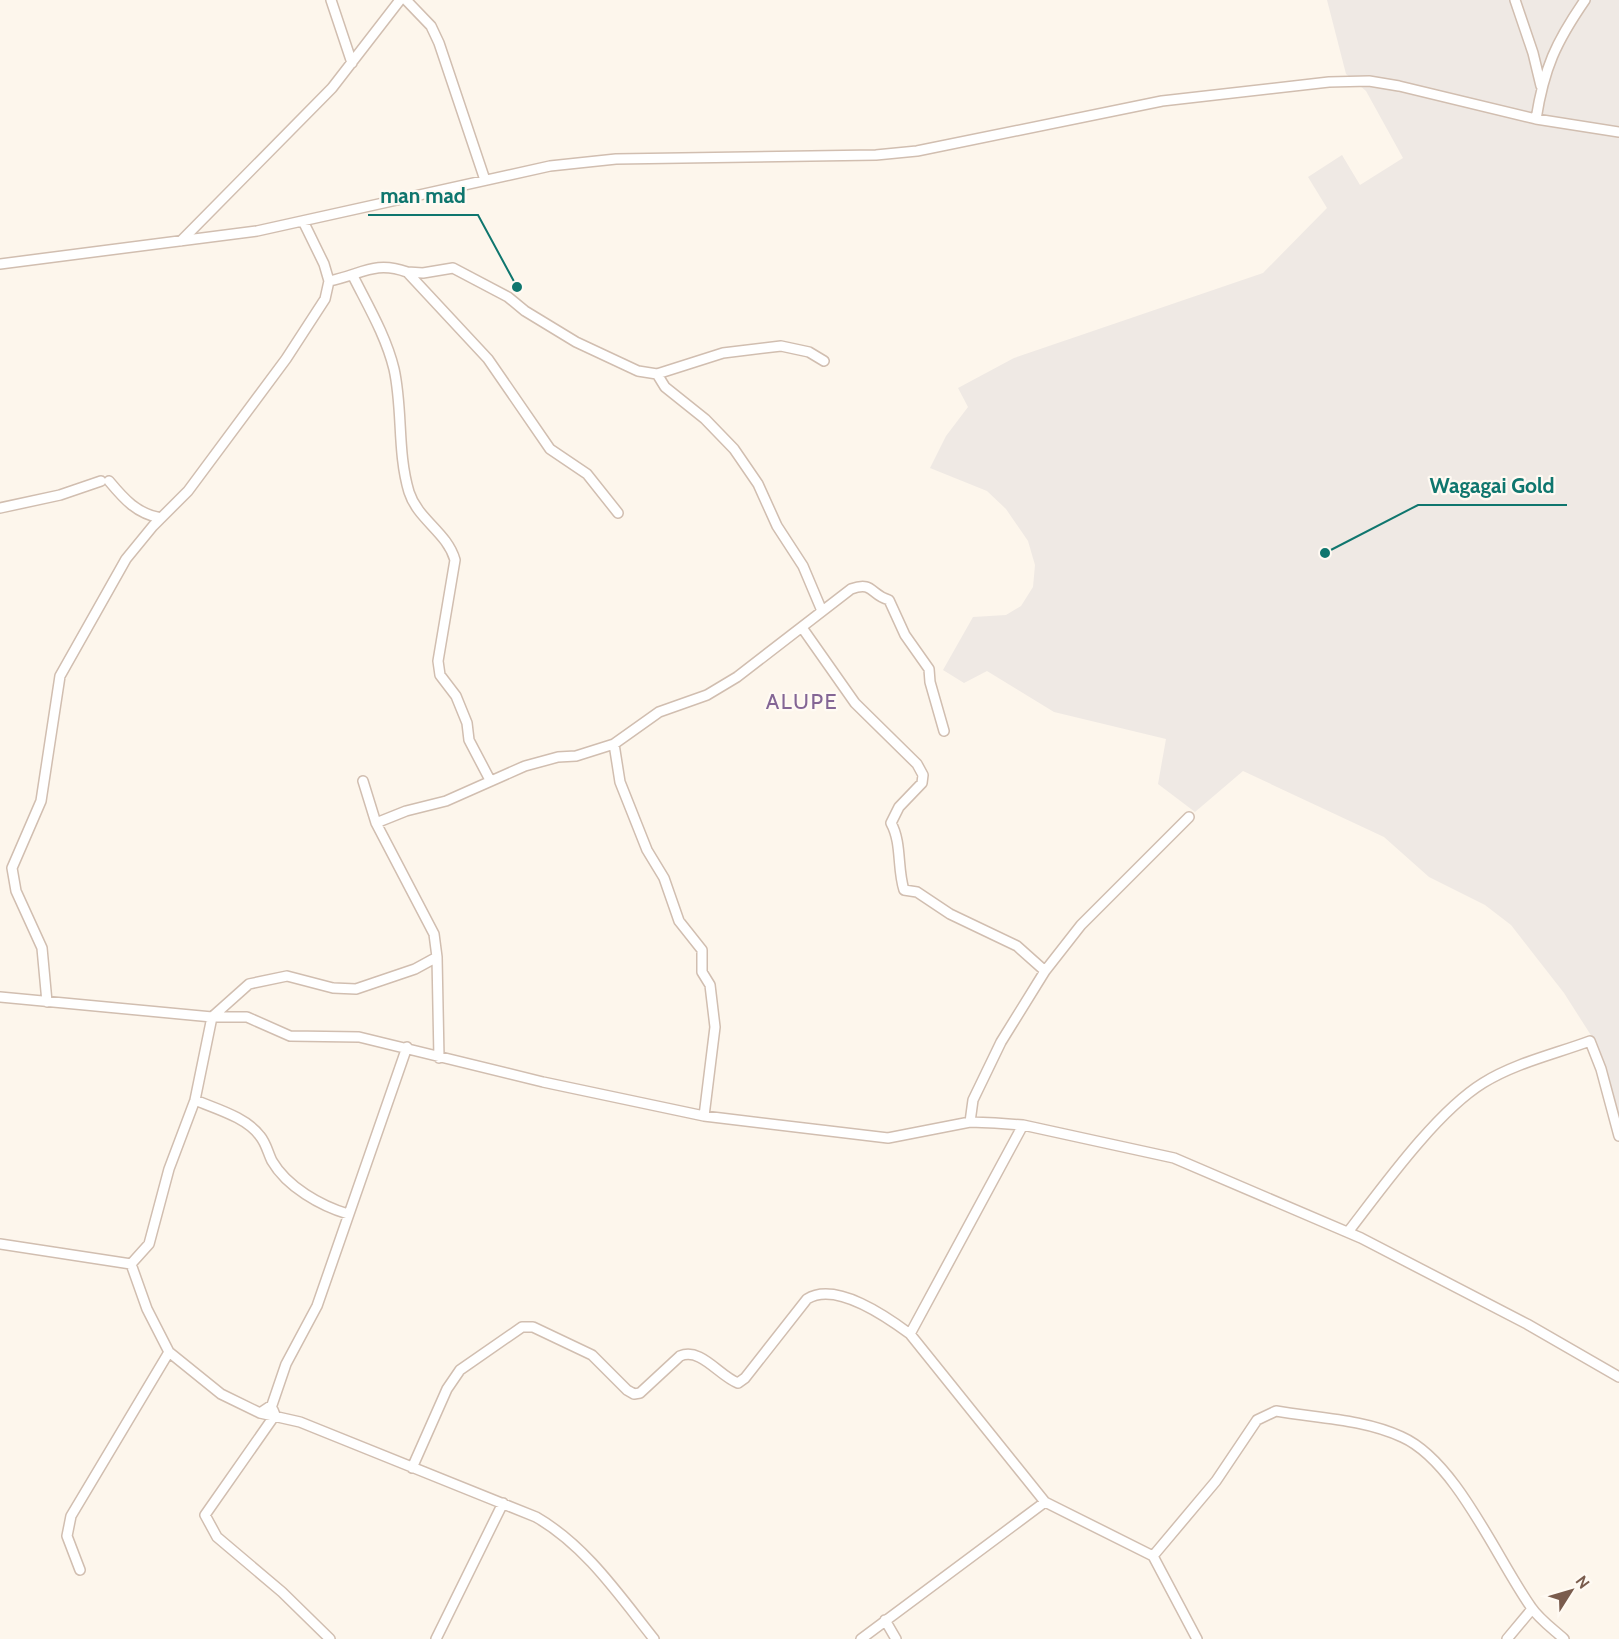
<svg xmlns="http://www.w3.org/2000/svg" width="1619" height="1639" font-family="Cabin,sans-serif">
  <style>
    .industrial { fill: #efe9e4 }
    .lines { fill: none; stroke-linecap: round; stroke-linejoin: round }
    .minor-casing { stroke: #d1beb0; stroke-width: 12 }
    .minor { stroke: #fff; stroke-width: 9 }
    .labels { text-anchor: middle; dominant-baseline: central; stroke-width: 4.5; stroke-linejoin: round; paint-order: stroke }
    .quarter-label { font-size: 22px; letter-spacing: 1.5px; fill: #846695; stroke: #fffaf3 }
    .leader { fill: none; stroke: #0f766e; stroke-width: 2 }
    .callout-dot { fill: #0f766e; stroke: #fffaf3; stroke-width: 2 }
    .callout-label { font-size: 21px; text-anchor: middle; font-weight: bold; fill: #0f766e; stroke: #fffaf3; stroke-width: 4.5; stroke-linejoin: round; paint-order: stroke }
  </style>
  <rect width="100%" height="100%" fill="#fdf6ec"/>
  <!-- industrial -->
  <path class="industrial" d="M1327 0H1619V1115L1594 1040 1564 993 1511 925 1485 905 1429 877 1384 837 1243 771 1195 812 1158 784 1166 739 1054 712 987 671 964 683 943 670 973 617 1006 615 1021 606 1033 587 1035 565 1028 541 1006 509 987 491 930 468 946 436 968 407 958 388 1014 358 1263 273 1327 208 1308 177 1342 155 1360 185 1403 158 1366 91 1346 74Z"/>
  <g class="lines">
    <defs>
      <path id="minor" d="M331 0 352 63
        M406 0 431 26 439 43 485 180
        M1515 0 1533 53 1541 86
        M1536 119C1544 68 1556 42 1585 0
        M181 241 332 88 400 0
        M0 264 257 231 550 166 616 159 876 155 917 151 1162 101 1329 82 1369 81 1399 86 1536 119 1619 132
        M407 272 423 273 453 268 508 297 525 311 576 342 638 371 657 374 723 353 781 346 809 352 824 361
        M353 276C368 306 386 336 394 369 403 409 397 452 409 492 418 520 447 532 455 560L438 661 440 675 456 696 467 723 469 740 490 780
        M329 281C361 275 374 260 407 272L488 359 550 449 587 474 618 513
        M657 374 665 387 705 419 734 449 758 484 777 526 803 566 822 611
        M109 481C124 499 137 514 161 518
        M0 508 60 495 101 481
        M803 629 855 703 917 764 923 775 922 783 899 807 891 823C902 843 897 868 904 890L917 892 950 914 1017 946 1045 971
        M614 744 620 782 647 850 664 878 679 921 702 950V972L710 985 715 1027 704 1116
        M363 781 376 823 434 934 437 957 439 1058
        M376 823 406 811 446 801 525 766 558 757 576 756 614 744 659 712 707 695 737 677 851 589C874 581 870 595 889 600L905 635 929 669 930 682 944 731
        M0 997 212 1017H247L290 1036 359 1037 543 1082 704 1116 888 1138 970 1122 995 1123 1023 1125 1174 1158 1361 1238 1527 1324 1619 1377
        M47 1002 42 948 16 891 12 868 41 801 60 676 126 559 153 526 188 491 286 359 325 299 329 281 324 264 303 221
        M195 1100C216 1109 246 1117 260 1136 266 1143 268 1153 272 1161 287 1187 321 1206 348 1214
        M970 1122 973 1100 1001 1042 1045 971 1081 925 1189 817
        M1348 1232C1382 1188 1436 1112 1483 1083 1515 1063 1555 1054 1590 1041L1601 1069 1619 1136
        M0 1244 131 1264 147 1309 169 1352 221 1394 260 1413 300 1422 536 1517C585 1545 619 1595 654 1639
        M131 1264 149 1244 169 1169 195 1100 212 1017 249 984 287 976 333 988 356 989 415 969 437 957
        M910 1334 1023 1125
        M273 1410 275 1415 205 1515 217 1537 282 1592 330 1639
        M260 1413 272 1405 286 1364 317 1306 407 1047
        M412 1468 447 1389 460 1370 522 1327H533L592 1355 627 1390 634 1394 640 1393 680 1356C701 1347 719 1376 738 1383L745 1378 807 1299C836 1281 887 1317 910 1334L1045 1502
        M1153 1556 1216 1481 1257 1420 1276 1411C1316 1418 1364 1419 1402 1437 1456 1461 1497 1559 1531 1607 1539 1619 1553 1629 1564 1639
        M80 1570 67 1536 71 1516 169 1352
        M885 1620 896 1639
        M436 1639 503 1503
        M861 1639 1045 1502 1153 1556 1197 1639
        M1507 1639 1532 1609"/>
    </defs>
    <!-- minor casing -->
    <use href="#minor" class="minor-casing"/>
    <!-- minor -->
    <use href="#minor" class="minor"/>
  </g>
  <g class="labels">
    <!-- quarter labels -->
    <g class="quarter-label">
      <text x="802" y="701">ALUPE</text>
    </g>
  </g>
  <!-- callouts -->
  <path class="leader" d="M517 287L478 215H368M1325 553L1418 505H1567"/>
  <g class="callout-dot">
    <circle cx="517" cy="287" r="6"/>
    <circle cx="1325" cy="553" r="6"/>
  </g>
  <g class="callout-label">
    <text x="423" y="203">man mad</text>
    <text x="1492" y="493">Wagagai Gold</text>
  </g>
  <!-- north arrow -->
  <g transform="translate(1571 1591) rotate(53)" stroke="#fffaf3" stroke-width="4.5" paint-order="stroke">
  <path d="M0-4.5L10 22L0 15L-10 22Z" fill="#7a5c4d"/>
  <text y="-9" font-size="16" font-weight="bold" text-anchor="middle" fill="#7a5c4d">N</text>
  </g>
</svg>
